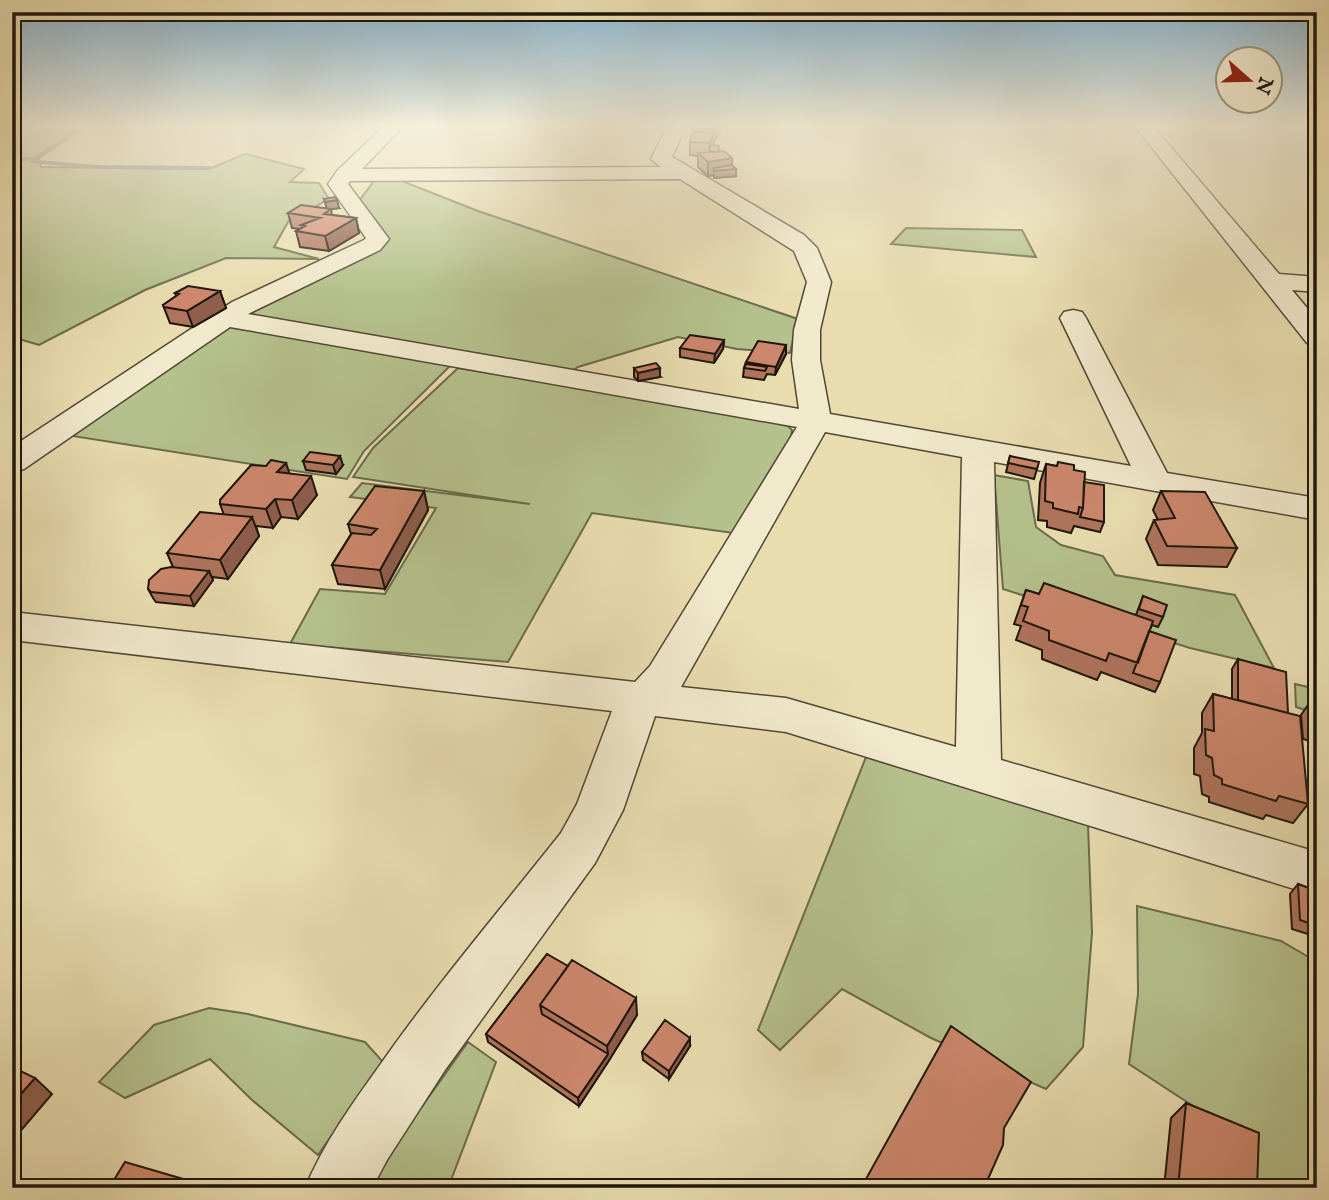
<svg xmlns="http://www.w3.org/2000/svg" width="1329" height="1200" font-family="'IM FELL English',serif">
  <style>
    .green { fill: #b5c18c; stroke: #6a6b4c; stroke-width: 2 }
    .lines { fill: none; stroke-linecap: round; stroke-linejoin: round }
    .stream { fill: #687871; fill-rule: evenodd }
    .minor-casing { stroke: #514735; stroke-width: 3 }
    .minor { fill: #f1e9cc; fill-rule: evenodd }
    .wall { fill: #af745d; stroke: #1e150c; stroke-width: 2 }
    .shaded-wall { fill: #8f5e4c; stroke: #1e150c; stroke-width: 2 }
    .building { fill: #cc876c; stroke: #1e150c; stroke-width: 2 }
  </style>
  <rect width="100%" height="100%" fill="#e9ddb0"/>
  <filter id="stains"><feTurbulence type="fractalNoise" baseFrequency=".00286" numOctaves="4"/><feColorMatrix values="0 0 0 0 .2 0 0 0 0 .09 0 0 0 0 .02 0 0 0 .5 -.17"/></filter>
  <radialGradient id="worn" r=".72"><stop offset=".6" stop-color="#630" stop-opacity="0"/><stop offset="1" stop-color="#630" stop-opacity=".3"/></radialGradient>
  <!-- green -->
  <path class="green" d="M12 125H85L38 156 41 167 209 169 245 154 304 169 290 182 319 183 329 199 288 222 274 247 319 259 226 258 145 290 39 345 12 337Z
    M374 181H402L478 211 798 319 790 353 737 349 678 337 578 367 569 373 248 315 247 309 375 248 359 201Z
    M906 228 1022 230 1036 257 891 244Z
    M233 326 453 363 364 451 347 479 66 435 212 335Z
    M458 368 783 421 792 430 791 438 733 533 592 513 508 662 290 644 320 589 385 594 436 508 350 497 362 483 530 504 353 477 373 448Z
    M994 475 1028 481 1036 527 1061 545 1103 556 1115 575 1235 595 1274 668 1190 648 1003 589Z
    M1295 684 1317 689V714L1296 707Z
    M866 757 1088 825 1092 933 1083 1047 1046 1089 931 1038 842 989 780 1050 758 1030Z
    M1137 906 1281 941 1317 962V1188H1246L1248 1142 1129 1064 1138 994Z
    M209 1008 248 1014 365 1042 383 1062 318 1155 252 1100 210 1059 125 1098 99 1082 154 1025Z
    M468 1042 496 1062 448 1188H377L371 1178Z"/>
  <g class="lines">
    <!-- stream -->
    <path class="stream" d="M83 125H90L38 160 97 165 210 166 213 168 210 170 97 169 32 163 29 161 30 160 12 163V159L36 156Z
      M850 125H866L863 127Z"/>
    <defs>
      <path id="minor" d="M385 125H404L362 169 661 167 651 159 668 125H686L672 157 804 235 817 248 831 282 820 330V360L830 414 1131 466 1060 318 1064 312 1073 310 1082 312 1086 318 1167 473 1317 498V520L994 462 1001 760 1317 852V896L786 732 655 716 623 810 595 863 445 1070 387 1160 372 1188H305C324 1143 352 1104 380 1065 436 985 500 910 561 833L577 804 612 711 12 640V612L635 682 650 666 797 427 230 327 24 469 12 472V447L232 302 364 240 366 238 328 184 337 171ZM680 179 794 251 807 282 794 330 792 360 799 409 248 314 380 250 389 239 348 184 350 181ZM825 432 962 457 956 747 786 698 681 687Z
        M1134 125H1152L1279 274 1317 277V292L1292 290 1317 320V345L1307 343Z"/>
    </defs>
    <!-- minor casing -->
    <use href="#minor" class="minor-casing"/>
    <!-- minor -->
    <use href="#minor" class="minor"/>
  </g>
  <!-- wall -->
  <path class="wall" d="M695 125H720L719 133 714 141V146L719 151 732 158V165L736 176 714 178V175L708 176 698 167V156L690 155V142L693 133V127Z
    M324 199 339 208 331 209 332 215 356 218 359 233 329 251 300 247 296 231 300 229 292 228 288 213 327 208Z
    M220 291 226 308 193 327 170 323 163 305 176 296 175 293Z
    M724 340 723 349 714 363 680 357V348Z
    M786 345V354L775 375 767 374 764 380 743 377 744 368 746 362Z
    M634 368 660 377 638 381 634 377Z
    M1010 456 1037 469 1034 479 1006 472Z
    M303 461 343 465 336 474 306 470Z
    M1046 464 1074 470 1084 482 1104 522 1100 532 1074 526 1071 533 1047 527V521L1038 520 1040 483Z
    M289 474 317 495 298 519 281 517 273 528 256 526 259 536 228 579 212 577 213 580 194 606 156 602 153 598 148 589 173 567 167 553 224 515 220 504Z
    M424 491 428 510 385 589 338 584 332 565 351 534 348 524Z
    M1161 491 1237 548 1227 567 1158 565 1146 539 1154 520H1158L1153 510Z
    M1026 590 1039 594 1136 615 1143 596 1163 617 1158 627 1152 625 1149 631 1160 682 1155 692 1101 672 1097 680 1042 659V650L1016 640 1021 626 1014 624Z
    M1238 659 1288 713 1308 804 1293 823 1266 815 1263 819 1209 802V797L1202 794 1200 776 1194 774V748L1202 733V713L1213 694 1232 699V669Z
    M1308 705 1317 708V743L1303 739 1301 715Z
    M1298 884 1317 891V937L1292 929 1290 894Z
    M547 954 637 1015 608 1062 579 1106 488 1042 486 1034Z
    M690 1046 669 1079 643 1060 642 1052Z
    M1186 1103 1257 1188H1164L1171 1118Z"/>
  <!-- shaded-wall -->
  <path class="shaded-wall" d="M716 125H720L719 133 714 141V146L709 151 710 143 713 135 714 129Z
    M732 158V169H736V176L714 178V175L708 176V162Z
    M337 200 339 208 327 210 325 202Z
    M356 218 359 233 329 251 325 236Z
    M220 291 226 308 193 327 187 311Z
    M724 340 723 349 714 363 715 354Z
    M786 345V354L775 375 776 367Z
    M660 368V377L638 381V373Z
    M340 456 343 465 336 474 333 465Z
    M286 463 292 481 277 472Z
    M311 476 317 495 298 519 292 500Z
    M424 491 428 510 385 589 380 570Z
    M275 499 281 517 273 528 266 509Z
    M252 517 259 536 228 579 220 560Z
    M209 571 213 580 194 606 190 596Z
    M636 998 637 1015 608 1062 579 1106 578 1098 608 1054 607 1046Z
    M690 1038V1046L669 1079V1071Z
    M35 1078 52 1094 12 1141V1104Z"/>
  <!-- building -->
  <path class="building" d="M695 125H716L714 129 693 127Z
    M698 132 714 133 710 143 690 142 693 133Z
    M711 145 719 146 718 152 709 151Z
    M724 151 732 158 708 162 698 153Z
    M732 165 736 169 714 171V168Z
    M335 197 337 200 325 202 324 199Z
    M301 205 331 209 324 214 356 218 325 236 296 231 305 226 301 225 320 218 288 213Z
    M188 286 220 291 187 311 164 307 163 305 179 294 175 293Z
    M690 335 724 340 715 354 680 348Z
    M758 341 786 345 776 367 746 362Z
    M656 363 660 368 638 373 634 368Z
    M746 364 767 367 765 371 744 368Z
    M310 452 340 456 333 465 303 461Z
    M1010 456 1039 462 1037 469 1008 463Z
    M271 460 286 463 277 472 311 476 292 500 275 499 266 509 220 504V500L251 465 266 466Z
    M1058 462 1074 465V470L1085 472 1083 508 1079 507 1078 514 1053 508V503L1045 501 1046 464 1057 466Z
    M1084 482 1104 485V522L1080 517 1083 508Z
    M375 486 424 491 380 570 332 565 352 533 371 535 377 529 348 524Z
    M1161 491 1205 492 1237 548 1167 546 1154 520 1175 518Z
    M200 512 252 517 220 560 167 553Z
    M171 567 209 571 190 596 151 592 148 589 149 580 161 569Z
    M1044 583 1153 621 1138 663 1109 653 1106 661 1049 640V631L1023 621 1028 607 1021 605 1026 590 1039 594Z
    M1143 596 1167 605 1163 617 1139 609Z
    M1149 631 1176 640 1160 682 1133 673Z
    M1238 659 1286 672 1288 713 1238 700Z
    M1213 694 1300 716 1308 804 1279 796 1276 801 1222 784V779L1214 775 1212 758 1206 755 1205 729 1214 731Z
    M1308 705 1317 708V731L1310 729Z
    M1298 884 1317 891V926L1300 920Z
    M547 954 568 966 540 1005 542 1014 608 1054 578 1098 486 1034Z
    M572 960 636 998 607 1046 540 1005Z
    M665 1020 690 1038 669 1071 642 1052Z
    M951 1026 1031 1082 1004 1128 1003 1145 984 1188H861Z
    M12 1067 35 1078 12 1104Z
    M1186 1103 1259 1133 1257 1188H1178Z
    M125 1162 214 1188H109Z"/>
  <!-- sky -->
  <linearGradient id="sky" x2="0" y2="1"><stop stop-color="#88b6d3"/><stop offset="0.43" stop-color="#f5f0db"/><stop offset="1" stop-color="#f5f0db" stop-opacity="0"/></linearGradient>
  <rect width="1329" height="293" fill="url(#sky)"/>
  <!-- margin -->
  <rect width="1329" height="1200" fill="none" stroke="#e9ddb0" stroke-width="42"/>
  <rect x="14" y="14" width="1301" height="1172" fill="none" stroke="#1e150c" stroke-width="3.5"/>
  <rect x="21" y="21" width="1287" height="1158" fill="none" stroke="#1e150c" stroke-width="2"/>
  <!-- north arrow -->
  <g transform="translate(1249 80) rotate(110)"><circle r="33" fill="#f1e9cc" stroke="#9d947f" stroke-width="2"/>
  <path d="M0-5L12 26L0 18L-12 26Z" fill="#8f2418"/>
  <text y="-10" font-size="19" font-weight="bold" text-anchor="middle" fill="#1e150c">N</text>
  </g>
  <rect width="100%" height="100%" filter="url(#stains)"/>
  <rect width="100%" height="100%" fill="url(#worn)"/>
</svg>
